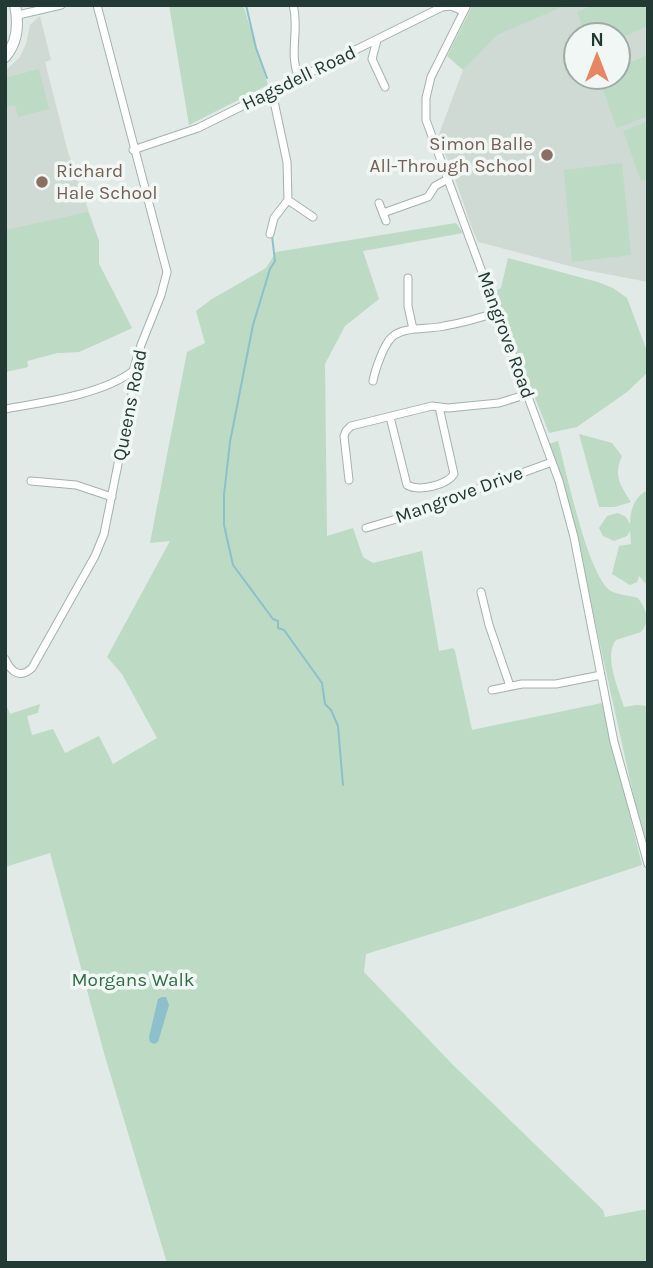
<svg xmlns="http://www.w3.org/2000/svg" width="653" height="1268" font-family="Karla,sans-serif">
  <style>
    .built { fill: #cfdad5; fill-rule: evenodd }
    .green { fill: #bcdac4 }
    .water { fill: #8dc0cb }
    .lines { fill: none; stroke-linecap: round; stroke-linejoin: round }
    .stream { stroke: #8dc0cb; stroke-width: 2 }
    .street-casing { stroke: #a4b1ad; stroke-width: 9 }
    .secondary-casing { stroke: #a1b5ae; stroke-width: 12 }
    .street { stroke: #fff; stroke-width: 7 }
    .secondary { stroke: #fff; stroke-width: 10 }
    .education-dot { fill: #8d6e63; stroke: #f1f7f4; stroke-width: 2.5 }
    .labels { text-anchor: middle; dominant-baseline: central; stroke-width: 7; stroke-linejoin: round; paint-order: stroke }
    .street-label { font-size: 19px; fill: #233934; stroke: #f1f7f4 }
    .education-label { font-size: 19px; fill: #785e54; stroke: #f1f7f4; text-anchor: end }
    .park-label { font-size: 19px; fill: #316c49; stroke: #f1f7f4 }
  </style>
  <rect width="100%" height="100%" fill="#e1eae6"/>
  <!-- built -->
  <path class="built" d="M543 5H648V282L585 270 478 242 472 228 453 173 438 137 463 70 506 15ZM576 35H618V77H576Z
    M40 16 51 60 45 62 68 152 99 241V264L132 328 79 352 57 353 27 361 28 367 5 372V71L20 57 26 44 30 25Z"/>
  <!-- green -->
  <path class="green" d="M169 5H243L268 85 189 125Z
    M473 5H566L497 35 463 70 447 56Z
    M594 5H648V26L618 39V35H585L577 12Z
    M648 55V116L617 128 598 77H618V67Z
    M39 69 49 109 18 117 15 105 5 107V78Z
    M648 121V179L641 181 623 131Z
    M622 163 631 255 572 262 564 170Z
    M88 212 99 241V264L132 328 79 352 57 353 27 361 28 367 5 372V230Z
    M456 223 463 233 363 251 379 299 345 326 325 364 327 536 353 528 363 557 373 563 422 551 439 651 453 648 455 651 472 730 602 703 642 865 473 921 366 954 364 972 453 1065 603 1210 605 1217 648 1209V1263H167L104 1053 50 853 5 867V702L10 714 40 704 38 713 27 716 32 735 53 729 65 753 99 736 113 764 157 738 122 674 107 657 170 541 150 543 187 352 205 343 196 311 212 299 266 268 276 252Z
    M508 258 598 282 613 288 627 298 648 354V372L627 392 577 427 549 433 493 292 501 288Z
    M579 434 612 443 622 456C613 475 620 485 631 502L614 507H599Z
    M558 441C567 474 586 567 608 589 615 595 629 595 638 598 646 609 651 621 641 632L616 640C603 656 619 690 624 707L637 705 648 706V861L564 482 548 444Z
    M648 490V586L639 576 637 582 630 585 612 574 619 546 631 544 630 530 627 536 614 541 603 536 599 528 607 516 618 513 626 517 630 524C630 510 635 496 648 490Z"/>
  <!-- water -->
  <path class="water" d="M162 997H166L169 1005 158 1042 154 1044 150 1042 149 1037 158 999Z"/>
  <g class="lines">
    <!-- stream -->
    <path class="stream" d="M246 5 256 48 267 78
      M272 236 275 261 270 269 253 325 230 442 224 495V525L233 565 273 619 278 621V628L284 630 322 683 325 704 331 710 338 726 343 785"/>
    <defs>
      <path id="street" d="M293 5C300 31 288 52 299 78
        M467 5 431 77 426 98V120L559 481 574 537 614 742 648 864
        M18 15 61 5
        M377 40 372 59 385 87
        M133 150 198 128 442 7 451 6 463 11
        M288 200 313 217
        M379 203 386 221
        M383 213 428 197 435 186 448 179
        M270 234 274 218 288 200 287 162 272 92
        M408 278V306L413 329
        M373 381C375 370 384 344 392 337 404 326 428 330 444 326 462 323 480 318 497 312
        M5 409C44 402 101 395 133 371
        M390 417 407 485C419 492 447 485 454 474L439 407
        M349 480 344 436 346 431 351 426 432 406 448 408 499 403 528 394
        M31 481 76 485 112 497
        M366 528 393 520 552 462
        M481 592 489 625 510 686
        M5 659C11 672 20 679 32 668L95 556 104 534 134 384 133 371 141 345 161 295 167 272 97 5
        M492 690 522 684H556L601 675"/>
      <path id="secondary" d="M5 57C18 42 19 24 15 5"/>
    </defs>
    <!-- street casing -->
    <use href="#street" class="street-casing"/>
    <!-- secondary casing -->
    <use href="#secondary" class="secondary-casing"/>
    <!-- street -->
    <use href="#street" class="street"/>
    <!-- secondary -->
    <use href="#secondary" class="secondary"/>
  </g>
  <!-- markers -->
  <g class="education-dot">
    <circle cx="547" cy="155" r="7"/>
    <circle cx="42" cy="182" r="7"/>
  </g>
  <g class="labels">
    <!-- street labels -->
    <g class="street-label">
      <text transform="translate(299 78) rotate(-26)">Hagsdell Road</text>
      <text transform="translate(506 335) rotate(70)">Mangrove Road</text>
      <text transform="translate(130 405) rotate(-79)">Queens Road</text>
      <text transform="translate(459 495) rotate(-20)">Mangrove Drive</text>
    </g>
    <!-- education labels -->
    <g class="education-label">
      <text x="533" y="144">Simon Balle<tspan x="533" dy="22">All-Through School</tspan></text>
      <text x="56" y="171" text-anchor="start">Richard<tspan x="56" dy="22">Hale School</tspan></text>
    </g>
    <!-- park labels -->
    <g class="park-label">
      <text x="133" y="980">Morgans Walk</text>
    </g>
  </g>
  <!-- border -->
  <rect width="653" height="1268" fill="none" stroke="#233934" stroke-width="14"/>
  <!-- north arrow -->
  <g transform="translate(597 56)"><circle r="33" fill="#f1f7f4" stroke="#9faba7" stroke-width="2"/>
  <path d="M0-5L12 26L0 18L-12 26Z" fill="#e68664"/>
  <text y="-10" font-size="19" font-weight="bold" text-anchor="middle" fill="#233934">N</text>
  </g>
</svg>
